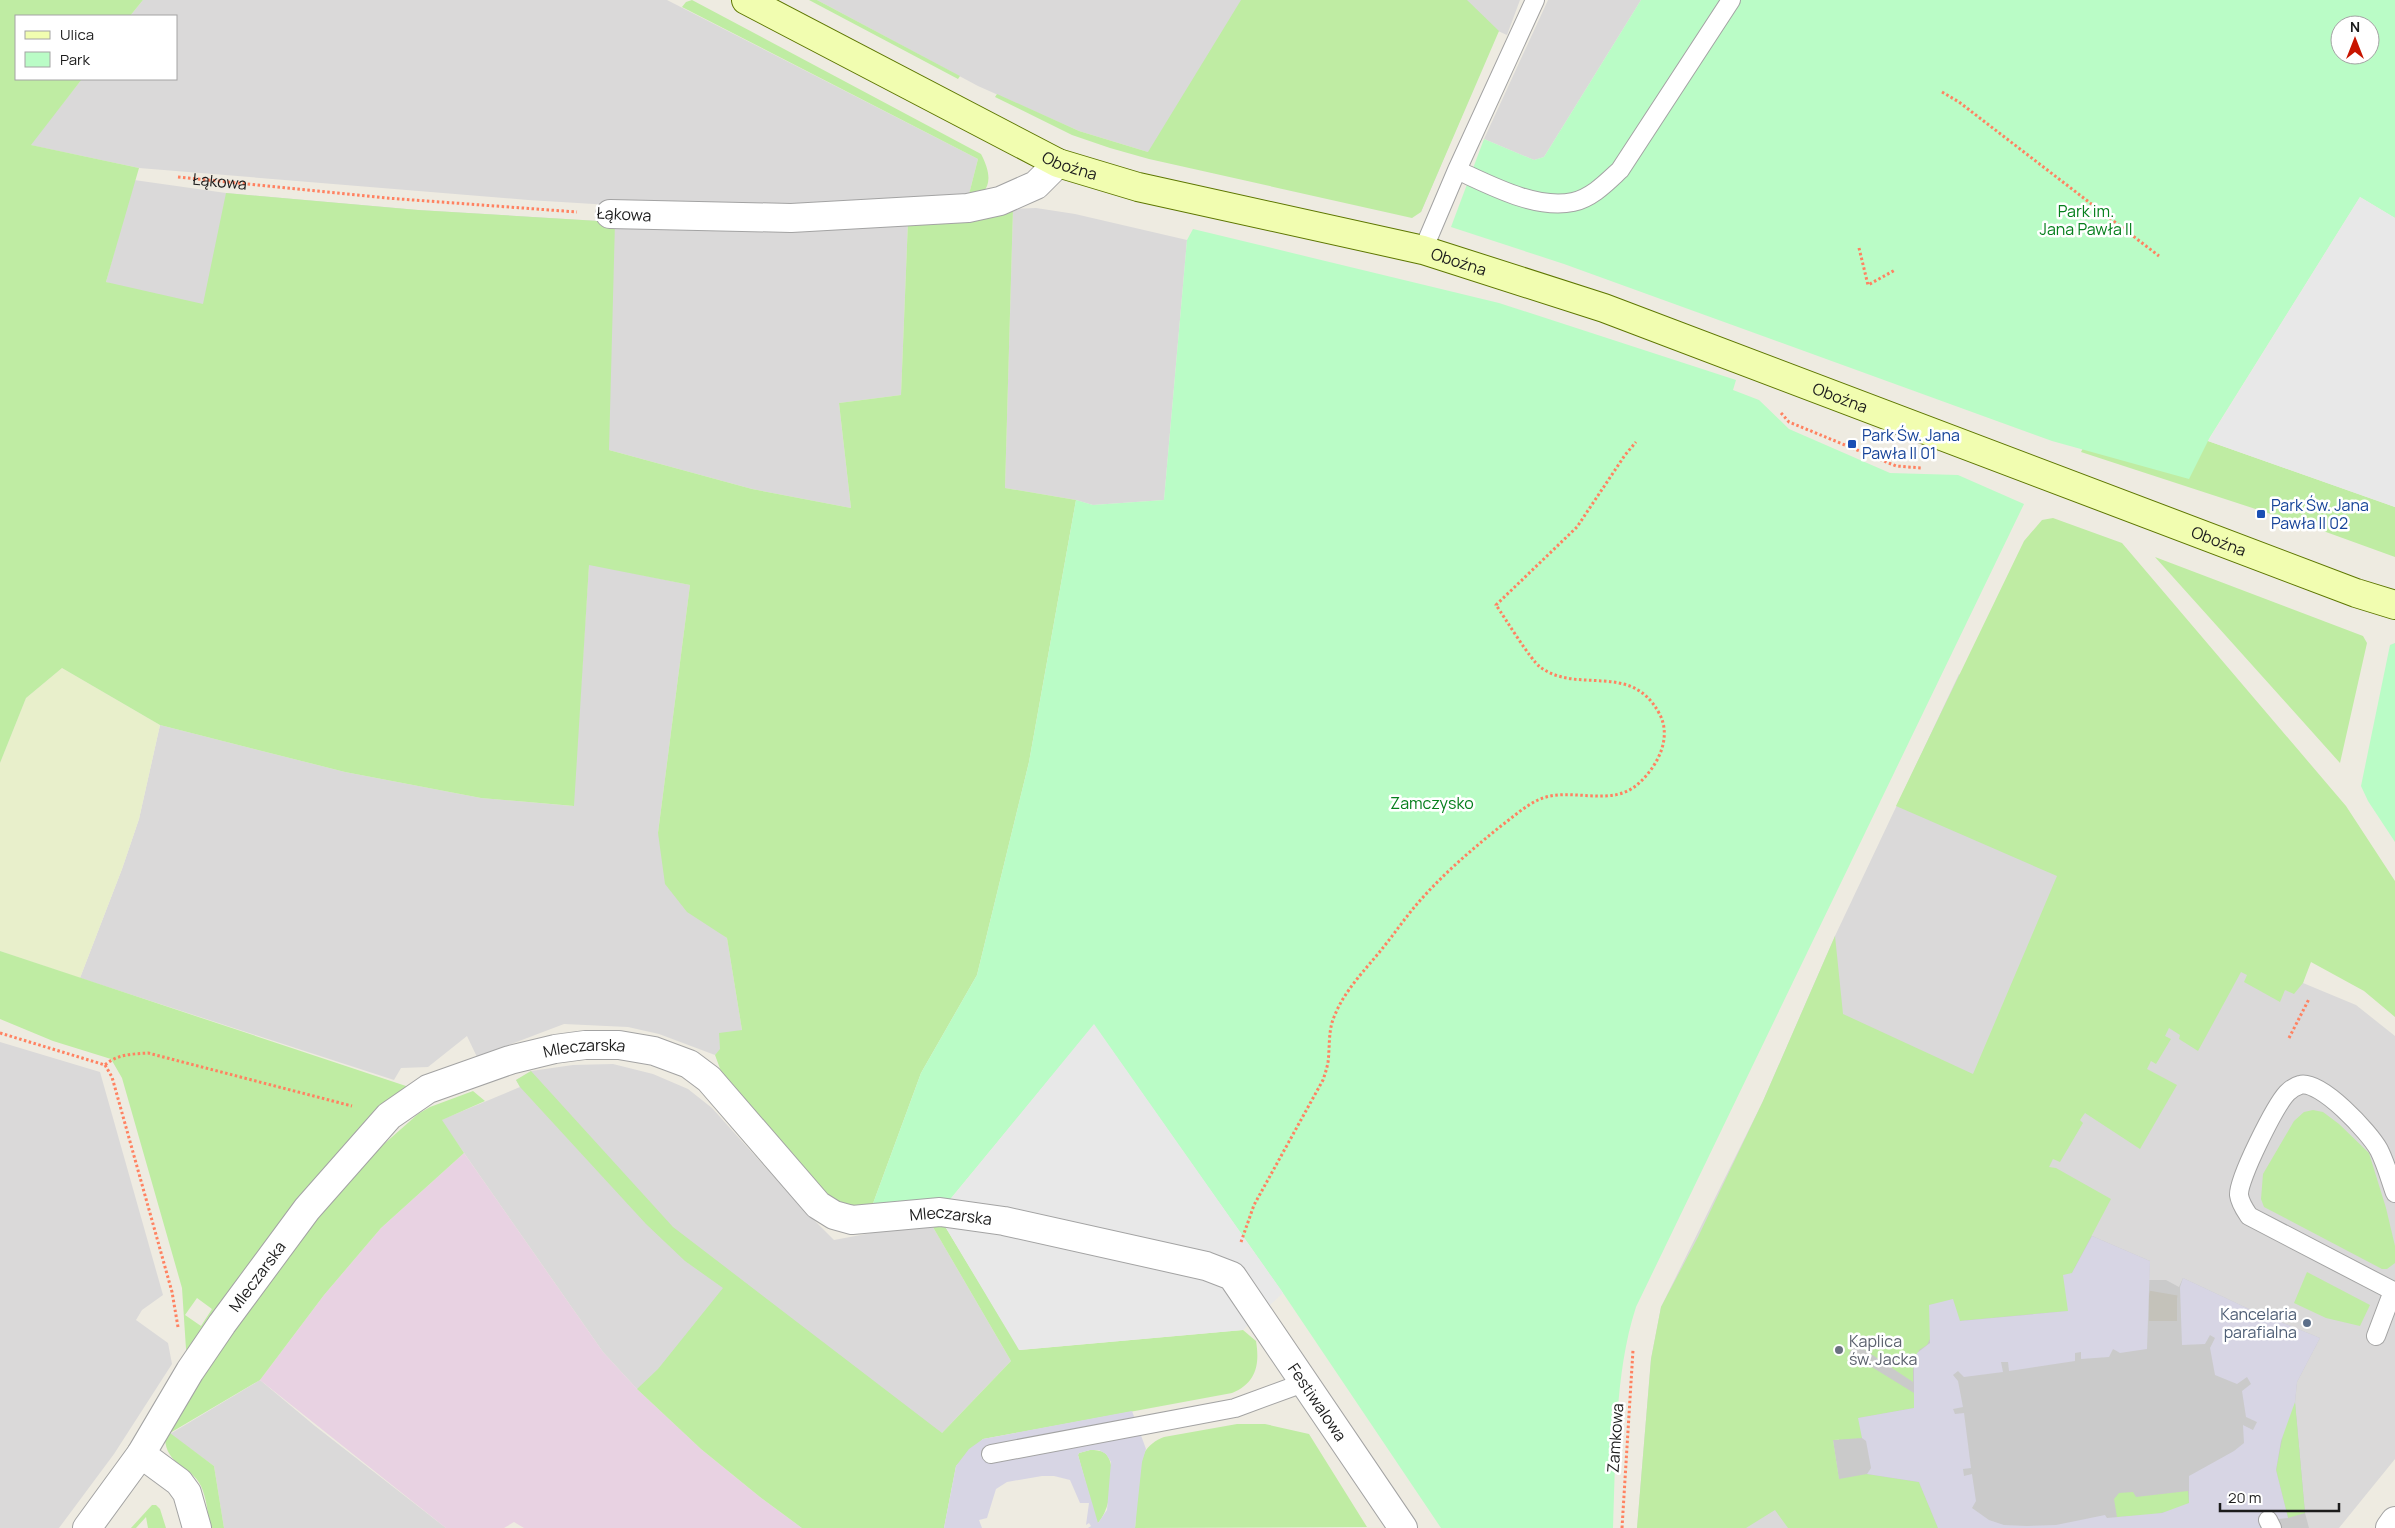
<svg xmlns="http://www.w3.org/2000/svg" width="2395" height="1528" font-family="Manrope,sans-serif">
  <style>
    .residential { fill: #dad9d9 }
    .industrial { fill: #e8d2e2 }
    .religious { fill: #cacaca }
    .farmland { fill: #e8efcb }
    .grass { fill: #bfeca3; fill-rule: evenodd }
    .park { fill: #bafcc6; fill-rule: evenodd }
    .parking { fill: #e8e8e8 }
    .plaza { fill: #d7d5e4; fill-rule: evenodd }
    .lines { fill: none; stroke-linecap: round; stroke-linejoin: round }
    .street-tunnel { stroke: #c4c2ba; stroke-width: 28; stroke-dasharray: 28 14; stroke-linecap: butt }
    .lane-casing { stroke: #a3a3a3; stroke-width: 20 }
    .street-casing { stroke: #a3a3a3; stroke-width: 30 }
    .secondary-casing { stroke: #5d7600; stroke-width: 30 }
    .path { stroke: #ff8261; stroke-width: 3; stroke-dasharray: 2.5 2.5; stroke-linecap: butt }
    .lane { stroke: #fff; stroke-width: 18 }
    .street { stroke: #fff; stroke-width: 28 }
    .secondary { stroke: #f1fdb0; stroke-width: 28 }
    .transit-dot { fill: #1a4fb4; stroke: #fff; stroke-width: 2 }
    .service-dot { fill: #5c6f8a; stroke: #fff; stroke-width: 2 }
    .worship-dot { fill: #6b7280; stroke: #fff; stroke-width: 2 }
    .labels { text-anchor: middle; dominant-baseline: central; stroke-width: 5; stroke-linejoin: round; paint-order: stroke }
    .street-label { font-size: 16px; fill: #1c1c1c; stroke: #fff }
    .park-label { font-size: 16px; fill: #057f1c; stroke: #fff }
    .transit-label { font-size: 16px; fill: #164399; stroke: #fff; text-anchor: start }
    .service-label { font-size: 16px; fill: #4e5e75; stroke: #fff; text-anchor: end }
    .worship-label { font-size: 16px; fill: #5b616d; stroke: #fff; text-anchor: start }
  </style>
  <rect width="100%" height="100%" fill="#eeebe1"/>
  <!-- residential -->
  <path class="residential" d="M143 0H667L978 159 967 202 627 206 528 200 139 168 30 145 82 79H176V16H130Z
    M817 0H1520L1507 35 1498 31 1421 212 1148 152 1079 131 978 86Z
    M1548 0H1641L1544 157 1534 160 1484 139Z
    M134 180 226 193 418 210 615 222 908 221 901 395 839 403 851 508 752 489 609 450 106 282Z
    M1036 208 1075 214 1187 240 1164 500 1093 505 1076 500 1005 488 1013 209Z
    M589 564 690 585 658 833 714 928 727 938 742 1030 715 1055 659 1034 628 1027 564 1024 477 1057 467 1036 428 1067 401 1068 394 1080 80 978 122 869 139 819 160 725 345 772 481 798 573 806Z
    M1959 674 2306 972 2303 983 2356 1005 2395 1036V1459L2339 1528H1637L1651 1359 1661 1307 1763 1101 1835 936Z
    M0 1042 100 1072 163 1295 142 1310 136 1320 168 1343 172 1364 114 1454 59 1528H0Z
    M613 1064 653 1074 688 1089 712 1108 802 1208 834 1240 930 1222 1011 1361 942 1433 802 1528 637 1389 603 1352 441 1120 520 1087 516 1080 531 1071 573 1065Z
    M260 1380 315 1426 446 1528H224L214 1466 170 1434Z"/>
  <!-- industrial -->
  <path class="industrial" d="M464 1153 603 1352 637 1389 701 1449 760 1497 802 1528H524L514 1522 504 1528H446L260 1380 324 1295 381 1228Z"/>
  <!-- religious -->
  <path class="religious" d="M2092 1236 2150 1261 2149 1280H2166L2179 1287 2183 1278 2249 1309 2320 1338 2297 1382 2295 1402 2305 1513 2309 1528H1880L1839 1480 1833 1440H1839L1826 1329Z"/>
  <!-- farmland -->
  <path class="farmland" d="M62 668 160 725 139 819 122 869 80 978 0 951V763L26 698Z"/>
  <!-- grass -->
  <path class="grass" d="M0 0H143L130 16H16V79H82L31 145 139 168 106 282 203 304 226 193 418 210 615 222 609 450 752 489 851 508 839 403 901 395 908 221 1013 209 1005 488 1076 500 1029 762 977 975 921 1073 871 1209 851 1207 831 1200 729 1093 715 1055 720 1049 719 1033 742 1030 727 938 687 912 665 884 658 833 690 585 589 565 574 806 481 798 345 772 160 725 62 668 26 698 0 763Z
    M692 0 981 154C993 177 992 193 967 202L978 159 682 7 686 2Z
    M809 0H817L960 76 958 79Z
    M1241 0H1467L1499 31 1421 212 1412 218 1149 159 1110 148 1072 135 995 97 997 94 1079 131 1148 152Z
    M2100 415 2208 441 2395 507V557L2326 532 2081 452Z
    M2053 518 2122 543 2346 806 2395 881V1017L2364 991 2311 962 2303 983 2294 994 2285 990 2280 1002 2244 982 2247 975 2241 972 2198 1051 2179 1039 2180 1035 2169 1028 2165 1036 2171 1039 2156 1064 2151 1061 2147 1069 2177 1085 2140 1149 2085 1113 2080 1120 2083 1123 2060 1162 2053 1159 2049 1167 2056 1168 2111 1199 2072 1273 2068 1311 1959 1321 1934 1304 1930 1305V1339L1927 1345 1919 1350 1913 1369V1382L1856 1344 1849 1353 1914 1393V1408L1859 1418 1862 1438 1833 1440 1839 1479 1867 1474 1919 1482 1938 1528H1788L1775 1510 1746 1528H1637L1651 1359 1661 1307 1698 1237 1763 1101 1835 936 1843 1014 1973 1074 2057 876 1896 806 2024 541 2042 520Z
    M2155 557 2363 636 2367 643 2340 763Z
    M0 951 409 1087 190 1356 186 1349 182 1288 122 1078 111 1059 53 1041 0 1019ZM197 1298 212 1309 201 1326 185 1315Z
    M531 1071 673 1227 942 1433 1011 1361 930 1222 943 1223 1020 1350 1243 1330 1256 1341C1260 1365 1256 1383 1232 1393L983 1439 956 1466 944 1528H802L760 1497 701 1449 637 1389 658 1369 723 1288 685 1261 646 1224 520 1087 516 1080Z
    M473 1091 485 1101 442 1120 464 1153 381 1228 324 1295 260 1380 170 1433 214 1466 224 1528H210C208 1515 207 1499 201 1486 191 1465 166 1466 165 1438L210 1363 340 1183 418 1114 430 1107Z
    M2313 1110 2323 1112 2339 1124 2369 1153 2386 1208 2395 1246V1263L2387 1269H2382L2264 1207 2261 1199 2263 1174 2294 1121 2304 1112Z
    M2307 1272 2370 1305 2360 1326 2326 1318 2294 1303Z
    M2295 1402 2305 1513 2288 1518 2276 1470 2285 1424Z
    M1237 1424H1265L1309 1434 1367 1527 1135 1528C1137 1509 1137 1470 1144 1454 1147 1446 1156 1440 1164 1437Z
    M1090 1450C1095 1450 1100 1450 1105 1453 1119 1465 1110 1513 1097 1524L1078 1455 1079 1453Z
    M2188 1491 2189 1503C2167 1516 2141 1515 2117 1517L2114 1499 2119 1493 2133 1492 2136 1497Z
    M152 1505H156L160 1509 166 1528H148L146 1517 136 1528H131Z"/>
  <!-- park -->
  <path class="park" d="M1641 0H2395V218L2360 197 2210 437 2189 479 2052 441 1564 264 1451 227 1484 139 1534 160 1544 157ZM2340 25H2370V55H2340Z
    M1193 229 1499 303 1736 380 1733 390 1759 400 1789 429 1890 473 1958 475 2024 504 1636 1307C1614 1374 1616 1458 1613 1528H1441L1283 1293 1094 1025 947 1203 871 1209 921 1073 977 975 1029 762 1076 500 1093 505 1164 500 1187 240Z
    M2395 643V842L2368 801 2361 786 2390 645Z"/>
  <!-- parking -->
  <path class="parking" d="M2360 197 2395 218V507L2208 441Z
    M1094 1024 1283 1293 1243 1330 1019 1350 943 1223 940 1212Z"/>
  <!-- plaza -->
  <path class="plaza" d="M2092 1236 2150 1261 2147 1349 2120 1353 2113 1349 2109 1357 2081 1359V1352L2075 1353V1361L2009 1371 2008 1362H2001L2003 1372 1964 1377 1958 1371 1953 1375 1958 1381 1963 1407 1953 1409 1955 1414 1964 1413 1971 1468 1963 1469 1964 1476 1972 1474 1976 1501 1972 1508 1989 1520 2004 1525 2027 1526 2056 1525 2105 1515 2107 1518 2162 1513 2189 1503V1476L2234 1451 2244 1443 2243 1425 2253 1430 2257 1422 2246 1417 2242 1391 2251 1384 2247 1377 2237 1384 2215 1375 2210 1348 2215 1338 2210 1335 2205 1344 2182 1345 2180 1287 2183 1278 2249 1309 2320 1338 2297 1382 2295 1402 2281 1441 2276 1470 2288 1518 2268 1520 2260 1528H1938L1919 1482 1867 1474 1871 1468 1866 1441 1862 1438 1858 1418 1914 1408V1361L1917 1353 1930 1343 1929 1305 1953 1299 1960 1321 2068 1311 2063 1275 2072 1273Z
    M1132 1411 1146 1449 1142 1462 1135 1528H1088L1091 1526 1089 1523 1086 1525 1089 1503H1080L1070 1480 1054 1476H1042L1007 1482 996 1489 987 1518 979 1520 982 1528H944L956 1466 969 1449 983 1439ZM1090 1450H1099L1106 1454 1111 1462 1107 1510 1098 1523 1078 1455 1079 1453Z"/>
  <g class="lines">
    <!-- street-tunnel -->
    <path class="street-tunnel" d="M2163 1321V1297L2166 1280"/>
    <defs>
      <path id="lane" d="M1457 170 1535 0
        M1423 250 1457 170C1490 185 1536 210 1573 202 1592 198 1607 182 1620 170L1731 0
        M2395 1193C2390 1179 2386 1164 2379 1150 2370 1133 2320 1079 2300 1085 2296 1086 2290 1090 2287 1093 2275 1106 2238 1179 2239 1195 2240 1203 2245 1210 2249 1216L2395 1292
        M2376 1336 2393 1291
        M991 1454 1235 1408 1306 1382
        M2268 1520 2272 1528"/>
      <g id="street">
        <path d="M610 214 791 218 968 208 1000 201 1036 185 1058 163"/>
        <path d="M141 1454 179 1482 187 1493 197 1528"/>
        <path id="s2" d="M87 1528 141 1454 190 1371 222 1324 307 1209 389 1116 428 1089 510 1060 555 1049 585 1045H619L654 1051 689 1064 709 1079 818 1205 834 1215 852 1220 940 1212 1004 1221 1206 1266 1232 1276 1403 1528"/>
        <path d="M2390 1528 2395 1521"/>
      </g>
      <g id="secondary">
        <path id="s3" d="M746 0 1058 163 1138 187 1423 250 1604 308 2356 593 2395 605"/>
      </g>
    </defs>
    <!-- lane casing -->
    <use href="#lane" class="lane-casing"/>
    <!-- street casing -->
    <use href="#street" class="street-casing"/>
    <!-- secondary casing -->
    <use href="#secondary" class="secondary-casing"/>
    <!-- path -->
    <g class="path">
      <path d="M1942 92 1959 102 2159 256"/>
      <path id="s1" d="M178 177 386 198 577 212"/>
      <path d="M1859 248 1868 285 1895 270"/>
      <path d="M1781 413 1789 422 1896 466 1922 468"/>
      <path d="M0 1033 105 1065C117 1054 133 1054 148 1053L352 1106"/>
      <path d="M2289 1038 2309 999"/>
      <path d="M105 1065 112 1077 172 1292 178 1327"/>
      <path d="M1241 1242 1254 1205 1323 1080C1325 1074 1327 1068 1328 1062 1330 1047 1328 1031 1334 1017 1344 991 1365 970 1382 949 1394 934 1405 918 1417 904 1442 875 1471 850 1501 826 1513 817 1525 806 1538 800 1570 785 1610 809 1638 784 1657 767 1673 738 1659 713 1631 661 1578 695 1540 667 1530 659 1505 618 1496 605L1577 527 1625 455 1636 442"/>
      <path d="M1622 1528 1633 1350"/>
    </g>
    <!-- lane -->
    <use href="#lane" class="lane"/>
    <!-- street -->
    <use href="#street" class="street"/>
    <!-- secondary -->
    <use href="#secondary" class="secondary"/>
  </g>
  <!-- markers -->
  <g class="transit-dot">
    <rect x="1847" y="439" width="10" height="10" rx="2.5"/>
    <rect x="2256" y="509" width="10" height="10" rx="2.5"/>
  </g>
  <circle class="service-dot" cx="2307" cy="1323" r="5"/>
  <circle class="worship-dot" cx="1839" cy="1350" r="5"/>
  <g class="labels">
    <!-- street labels -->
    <g class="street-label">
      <text stroke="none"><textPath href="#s3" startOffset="364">Oboźna</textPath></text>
      <text stroke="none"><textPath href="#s1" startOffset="42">Łąkowa</textPath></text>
      <text transform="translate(624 214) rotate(3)">Łąkowa</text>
      <text stroke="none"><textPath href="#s3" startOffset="765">Oboźna</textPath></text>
      <text stroke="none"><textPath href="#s3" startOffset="1170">Oboźna</textPath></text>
      <text stroke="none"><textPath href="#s3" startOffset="1575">Oboźna</textPath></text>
      <text stroke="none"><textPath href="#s2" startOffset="722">Mleczarska</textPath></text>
      <text stroke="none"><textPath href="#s2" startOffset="1158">Mleczarska</textPath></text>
      <text stroke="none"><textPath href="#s2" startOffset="304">Mleczarska</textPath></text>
      <text stroke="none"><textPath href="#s2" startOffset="1599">Festiwalowa</textPath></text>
      <text transform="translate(1615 1438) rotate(-86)">Zamkowa</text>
    </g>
    <!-- park labels -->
    <g class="park-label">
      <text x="2086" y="211">Park im.<tspan x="2086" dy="18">Jana Pawła II</tspan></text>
      <text x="1432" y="803">Zamczysko</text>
    </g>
    <!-- transit labels -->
    <g class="transit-label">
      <text x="1862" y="435">Park Św. Jana<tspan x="1862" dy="18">Pawła II 01</tspan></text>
      <text x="2271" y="505">Park Św. Jana<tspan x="2271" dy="18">Pawła II 02</tspan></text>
    </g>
    <!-- service labels -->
    <g class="service-label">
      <text x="2297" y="1314">Kancelaria<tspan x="2297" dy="18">parafialna</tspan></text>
    </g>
    <!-- worship labels -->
    <g class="worship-label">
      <text x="1849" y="1341">Kaplica<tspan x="1849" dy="18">św. Jacka</tspan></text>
    </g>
  </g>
  <!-- legend -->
  <rect x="15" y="15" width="162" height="65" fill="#ffffff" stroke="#a4a4a4"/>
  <rect x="25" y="31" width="25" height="8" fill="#f1fdb0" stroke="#a4a4a4"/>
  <text x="60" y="40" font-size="15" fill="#1c1c1c">Ulica</text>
  <rect x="25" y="52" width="25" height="15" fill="#bafcc6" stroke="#a4a4a4"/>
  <text x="60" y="65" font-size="15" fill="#1c1c1c">Park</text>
  <!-- north arrow -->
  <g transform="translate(2355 40)"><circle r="24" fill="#ffffff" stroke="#a4a4a4"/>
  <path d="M0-4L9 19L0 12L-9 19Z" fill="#c81500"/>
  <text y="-8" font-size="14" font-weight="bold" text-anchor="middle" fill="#1c1c1c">N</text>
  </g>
  <!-- scale -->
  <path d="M2220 1503v8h119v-8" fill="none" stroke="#1c1c1c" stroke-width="2.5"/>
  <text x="2228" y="1503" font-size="15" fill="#1c1c1c" stroke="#ffffff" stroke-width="4" paint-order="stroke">20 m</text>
</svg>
